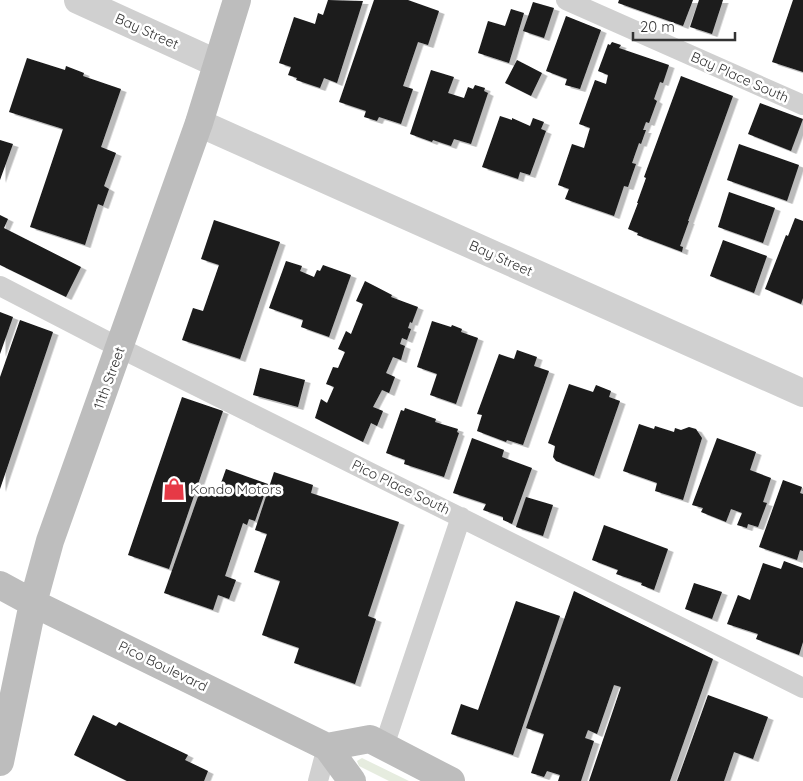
<svg xmlns="http://www.w3.org/2000/svg" width="803" height="781" font-family="Quicksand,sans-serif">
  <style>
    .green { fill: #e6ecdf }
    .building { fill: #1a1a1a; filter: url(#shadow) }
    .lines { fill: none; stroke-linecap: round; stroke-linejoin: round }
    .lane { stroke: #d0d0d0; stroke-width: 20 }
    .street { stroke: #d0d0d0; stroke-width: 28 }
    .secondary { stroke: #bdbdbd; stroke-width: 28 }
    .labels { text-anchor: middle; dominant-baseline: central; stroke-width: 5; stroke-linejoin: round; paint-order: stroke }
    .street-label { font-size: 14px; fill: #333; stroke: #fff }
    .poi-label { font-size: 14px; fill: #333; stroke: #fff; text-anchor: start }
  </style>
  <defs>
    <filter id="shadow"><feDropShadow dx="5.5" dy="3" stdDeviation="0" flood-color="#0004"/></filter>
  </defs>
  <rect width="100%" height="100%" fill="#fff"/>
  <!-- green -->
  <path class="green" d="M362 758 409 781H389L359 766 357 761Z"/>
  <!-- building -->
  <path class="building" d="M328 0 363 1 337 83 324 78 320 88 296 80 297 78 288 75 291 67 279 63 294 17 315 24 318 13 323 15Z
    M374 0H408L439 11 428 45 418 42 403 86 413 89 401 124 379 117 377 121 364 117 366 111 339 102Z
    M619 0H693L683 26 618 3Z
    M699 0H723L712 34 690 27Z
    M793 0H803V72L772 62Z
    M533 2 554 8 544 38 523 31Z
    M511 9 524 13 509 63 478 53 488 21 505 26Z
    M566 16 601 30 580 89 565 85 567 79 546 71Z
    M612 42 621 45 619 48 669 65 663 83 660 82 654 99 657 101 649 123 646 122 643 130H646L641 144 639 143 632 163 636 164 628 187 624 186 614 216 565 199 569 189 558 185 572 144 584 148 590 128 579 124 595 80 606 84 608 75 598 71 608 44 610 45Z
    M27 58 65 70 66 66 84 73 83 76 121 89 101 147 116 153 104 186 109 189 103 206 98 204 85 245 30 227 63 129 9 112Z
    M517 60 542 73 531 96 505 83Z
    M431 70 454 77 448 93 464 98 468 87 473 89 475 85 485 88 484 91 488 93 471 144 454 139 451 146 433 140 432 142 410 134Z
    M681 76 733 96 688 221H689L680 246 683 247 682 252 637 235 638 233 628 229 638 203H637L646 178 644 177Z
    M760 103 803 119 791 151 748 134Z
    M500 116 512 120V118L530 126 533 118 544 122 541 129 546 131 530 175 520 172 518 179 482 167Z
    M0 140 13 144 0 180Z
    M739 144 799 165 787 201 727 180Z
    M729 192 775 208 763 243 718 227Z
    M0 215 8 219 4 228 81 267 66 297 0 265Z
    M795 218 803 221V298L801 304 765 289 786 235 788 236Z
    M214 220 280 242 240 359 182 340 193 308 203 311 219 265 201 259Z
    M723 240 767 256 754 293 710 276Z
    M286 261 302 266 300 271 314 277 317 270 320 271 323 265 351 275 329 337 301 327 303 320 269 308Z
    M365 281 392 295 391 297 418 307 412 323 410 322 408 328 411 329 407 340 402 338 400 344 405 346 401 360 393 357 386 373 395 377 389 393 382 390 373 407 383 411 377 426 371 423 363 442 315 418 321 399 327 403 334 387 326 384 333 367 338 368 345 352 338 349 346 331 351 334 363 304 356 301Z
    M0 312 13 317 0 354Z
    M20 320 53 332 0 489V377Z
    M432 321 451 327 452 325 462 329 461 332 478 338 456 404 430 395 437 374 417 367Z
    M517 350 537 357 534 366 549 371 523 445 507 440 506 442 477 431 482 415 477 414 499 354 514 359Z
    M260 368 305 380 298 407 253 395Z
    M569 384 593 392 596 385 611 391 609 397 620 401 594 476 556 461 553 457 555 446 548 443Z
    M182 397 223 411 169 569 128 555Z
    M405 408 436 419 435 422 458 429 457 432 459 433 444 477 404 464 405 460 386 453 401 410 404 411Z
    M639 424 654 429 655 426 674 432 675 428 681 430 689 427 696 429 702 438 683 500 655 491 657 483 623 471Z
    M472 438 504 450 502 457 532 468 512 524 503 520V517L483 510 486 504 453 493Z
    M717 438 756 452 750 470 771 478 763 502 767 503 758 527 748 524 747 528 737 525 742 513 731 509 726 522 701 512 703 508 692 505Z
    M226 469 268 484 255 521 249 519 247 525 243 523 225 576 236 580 229 599 218 595 213 610 164 593 200 491 216 497Z
    M274 472 313 485 311 493 399 522 368 616 376 619 355 684 294 663 299 648 262 635 280 581 254 572 267 534 255 530Z
    M783 480 802 487 800 493 803 494V551L800 550 797 560 759 547Z
    M526 497 553 505 543 536 516 527Z
    M604 525 668 549 654 590 641 585 642 583 616 574 618 570 592 560Z
    M784 561 803 568V642L799 655 756 639 758 634 727 624 738 595 750 600 763 563 781 569Z
    M694 583 722 592 712 619 685 609Z
    M574 591 713 659 670 781H589L621 687 614 685 597 734 588 730 585 738 594 741 581 781H558L560 775 547 771 544 777 531 773 544 734 526 728Z
    M516 601 560 616 513 755 451 734 461 704 478 710Z
    M708 695 768 717 753 759 734 752 724 781H677Z
    M93 715 116 726 119 722 188 755 185 760 208 771 204 781H127L74 755Z"/>
  <g class="lines">
    <!-- lane -->
    <path class="lane" d="M566 0 803 105
      M0 286 120 348 803 688
      M384 746 461 517
      M318 781 327 747"/>
    <!-- street -->
    <path class="street" d="M78 0 216 63
      M199 123 803 393"/>
    <!-- secondary -->
    <path class="secondary" d="M0 585 33 603 327 747 352 781
      M327 747 370 739 451 781
      M0 762 33 603 50 541 199 123 237 0"/>
  </g>
  <!-- icons -->
  <defs>
    <symbol id="shop-bare" viewBox="-9 -9 18 18"><path d="M-5-2.5h2.3a2.7 3.5 0 0 1 5.4 0H5L5.5 6h-11ZM-1.5-2.5h3a1.5 2.3 0 0 0-3 0Z" fill="#e63946" stroke="#fff" stroke-width="2.5" paint-order="stroke"/></symbol>
  </defs>
  <g fill-rule="evenodd">
    <use href="#shop-bare" x="158" y="473" width="32" height="32"/>
  </g>
  <g class="labels">
    <!-- street labels -->
    <g class="street-label">
      <text transform="translate(147 31) rotate(24)">Bay Street</text>
      <text transform="translate(740 77) rotate(24)">Bay Place South</text>
      <text transform="translate(501 258) rotate(24)">Bay Street</text>
      <text transform="translate(109 378) rotate(-70)">11th Street</text>
      <text transform="translate(401 487) rotate(26)">Pico Place South</text>
      <text transform="translate(163 666) rotate(26)">Pico Boulevard</text>
    </g>
    <!-- poi labels -->
    <g class="poi-label">
      <text x="190" y="489">Kondo Motors</text>
    </g>
  </g>
  <!-- scale -->
  <path d="M633 32v8h102v-8" fill="none" stroke="#333333" stroke-width="2.5"/>
  <text x="640" y="32" font-size="15" fill="#333333" stroke="#ffffff" stroke-width="4" paint-order="stroke">20 m</text>
</svg>
